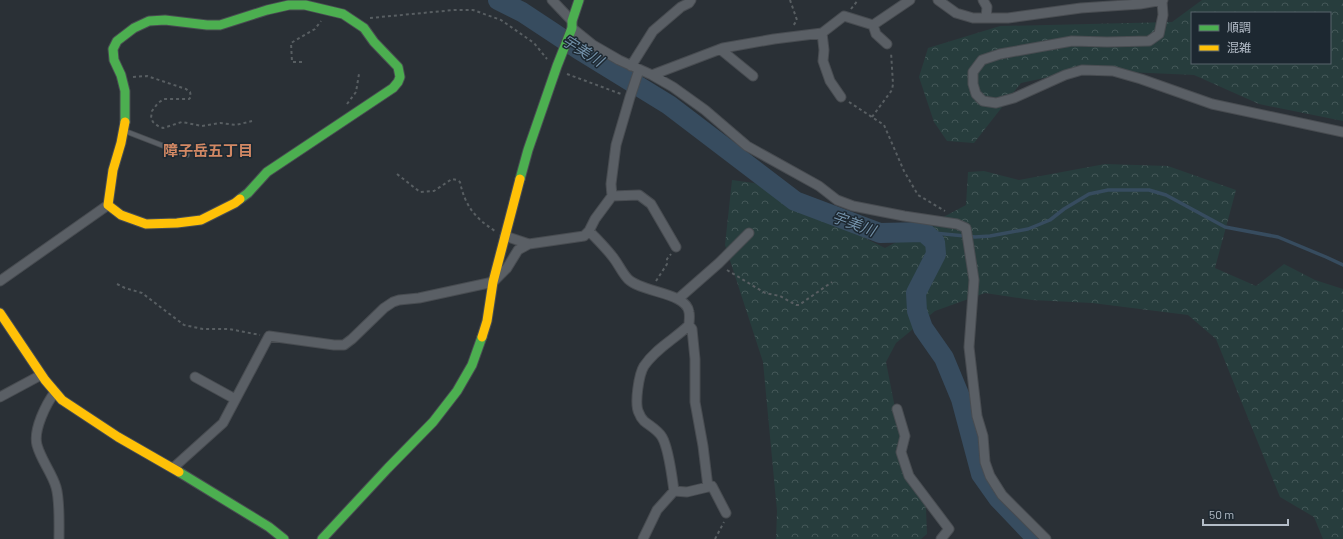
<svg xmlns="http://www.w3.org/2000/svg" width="1343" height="539" font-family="Barlow,'Noto Sans JP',sans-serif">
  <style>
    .forest { fill: url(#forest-crowns); fill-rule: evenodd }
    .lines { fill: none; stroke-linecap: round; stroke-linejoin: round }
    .stream { stroke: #374c5f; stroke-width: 3.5 }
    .river { stroke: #374c5f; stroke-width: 20 }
    .lane-casing { stroke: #484c51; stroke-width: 6 }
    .street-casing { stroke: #484c51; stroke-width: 11 }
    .fast-casing { stroke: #484c51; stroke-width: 11 }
    .slow-casing { stroke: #484c51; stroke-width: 11 }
    .path { stroke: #585e62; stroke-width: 2; stroke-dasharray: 3 3; stroke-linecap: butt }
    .lane { stroke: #5a5f65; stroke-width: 4.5 }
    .street { stroke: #5a5f65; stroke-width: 9 }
    .fast { stroke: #4caf50; stroke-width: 9 }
    .slow { stroke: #ffc107; stroke-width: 9 }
    .labels { text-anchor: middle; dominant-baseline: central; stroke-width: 3; stroke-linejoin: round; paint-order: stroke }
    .water-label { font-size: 15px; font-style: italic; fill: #7492aa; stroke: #1d2831 }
    .neighbourhood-label { font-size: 15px; font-weight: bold; fill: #d28864; stroke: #1d2831 }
  </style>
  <defs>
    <pattern id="forest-crowns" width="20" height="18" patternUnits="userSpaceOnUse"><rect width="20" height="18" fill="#273d3d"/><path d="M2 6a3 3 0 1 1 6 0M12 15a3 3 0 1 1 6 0" fill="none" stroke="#445758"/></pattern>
  </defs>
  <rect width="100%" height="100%" fill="#2a3036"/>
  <!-- forest -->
  <path class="forest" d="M1202 0H1343V121L1259 104 1194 75 1082 70 1021 83 974 143 947 141 934 122 919 77 928 48 1000 26 1172 22ZM1192 13H1330V63H1192Z
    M1105 164 1168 166 1236 190 1215 268 1256 286 1284 264 1315 280 1343 289V539H1323L1314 517 1280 497 1216 339 1188 315 1092 303 1032 300 985 293 935 311 896 343 886 362 907 469 926 508 927 534 921 539H776L777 511 763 362 725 245 732 180 754 183 885 248 966 205 968 172 984 171 1019 180Z"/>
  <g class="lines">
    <!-- stream -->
    <path class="stream" d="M924 232 975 237 990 236 1028 229 1050 220 1064 209 1089 194 1108 190H1149L1166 195 1225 227 1278 237 1326 257 1343 265"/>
    <!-- river -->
    <path class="river" d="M498 0 522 12 578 49 669 105 795 201 880 233 924 232 935 242 936 254 916 293 917 311 923 328 944 358 961 399 981 474 998 498 1037 539"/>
    <defs>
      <path id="lane" d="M125 131 187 155"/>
      <path id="street" d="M552 0 572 21
        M938 0 956 13 973 18H1008L1081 8 1140 4 1163 0
        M983 0 987 7 986 18
        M1162 1 1163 15 1159 34 1149 41 1107 42 1072 41 1000 54 982 60 973 72V84L976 94 983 101 996 103 1014 98 1065 75 1082 70 1113 71 1141 79 1212 104 1343 132
        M873 25 876 34 887 44
        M572 28 593 45 619 60 652 75 673 87 705 110 747 146 819 186 837 200 853 206 904 216 957 224 966 228 974 280 969 347 977 416 983 436 985 462 990 476 1002 495 1046 539
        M822 33 824 50 823 61 830 81 841 97
        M720 49 753 76
        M631 66 653 31 681 7 689 3 691 0
        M652 75 723 48 774 39 822 33 844 16 873 25 910 0
        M612 196 639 195 651 204 676 247
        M589 231C597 239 605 247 612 256 618 263 622 273 628 279 642 293 686 292 689 312 690 316 689 321 689 325 675 339 656 348 644 366 639 374 634 404 639 413 640 416 642 419 644 421 650 426 658 430 662 437 669 449 672 477 674 491L657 510 643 539
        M505 236 529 244 584 236 589 231 595 219 612 196 611 184 616 145 630 97 639 70
        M0 281 108 205
        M678 299 719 263 749 233
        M689 325 692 329 695 359V402L703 446 708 487
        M195 377 235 399
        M55 392C46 404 33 430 37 445 41 460 52 473 56 487 60 500 59 525 59 539
        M0 397 41 375
        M897 409 905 436 901 452 909 476 949 529 941 539
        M173 468 223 423 269 336 334 345H344L352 339 384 308 393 302 399 300 419 298 493 282 507 268 518 250 529 244
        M674 491 687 492 712 486 726 513"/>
      <path id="fast" d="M125 122V91L121 75 114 60 113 49 117 41 134 28 149 21 165 20 207 25H220L267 10 289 5
        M520 179 528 150 557 66 572 28V21L579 0
        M240 199 248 193 267 172 393 88 398 82 400 77 398 67 374 42 364 28 343 14 305 5H289
        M179 472 269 527 284 539
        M322 539 388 468 433 422 457 391 472 365 482 337"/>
      <path id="slow" d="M125 122 121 143 113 170 108 205 121 215 146 224 177 223 201 220 235 203 240 199
        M0 313 45 380 62 400 118 437 179 472
        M482 337 487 321 493 282 520 179"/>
    </defs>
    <!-- lane casing -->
    <use href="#lane" class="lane-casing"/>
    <!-- street casing -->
    <use href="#street" class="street-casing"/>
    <!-- fast casing -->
    <use href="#fast" class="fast-casing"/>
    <!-- slow casing -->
    <use href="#slow" class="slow-casing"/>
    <!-- path -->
    <path class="path" d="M790 0 797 20 793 26
      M851 9 858 0
      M370 18 454 10H473L501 20 534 43 547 59
      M302 62H292L291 43 315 29 321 21
      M567 74 621 94
      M133 77 147 76 186 89 190 92 191 97 189 99H164L158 103 152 111 151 118 153 122 158 126 163 128 182 122 202 126 220 123 236 125 252 121
      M849 102 884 125 904 171 918 195 945 211
      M347 104 356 92 359 74
      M872 117 892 90 893 84 891 52
      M397 174 420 192 434 191 452 179 457 180 460 182C465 206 475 218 495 231
      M727 270 765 293 780 296 796 305H799L832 282
      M656 281 667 264V259L671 254
      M117 284 125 288 142 293 184 325 203 329H229L260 335
      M715 539 724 522"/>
    <!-- lane -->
    <use href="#lane" class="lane"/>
    <!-- street -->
    <use href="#street" class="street"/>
    <!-- fast -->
    <use href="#fast" class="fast"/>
    <!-- slow -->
    <use href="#slow" class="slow"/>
  </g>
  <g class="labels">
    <!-- water labels -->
    <g class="water-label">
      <text transform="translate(583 50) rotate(32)">宇美川</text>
      <text transform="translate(854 223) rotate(20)">宇美川</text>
    </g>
    <!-- neighbourhood labels -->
    <g class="neighbourhood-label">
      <text x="208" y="150">障子岳五丁目</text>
    </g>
  </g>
  <!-- legend -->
  <rect x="1191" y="12" width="140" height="52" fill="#1d2831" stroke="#59646d"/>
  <rect x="1199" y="25" width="20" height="6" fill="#4caf50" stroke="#59646d"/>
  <text x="1227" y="32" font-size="12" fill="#b4bdc8">順調</text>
  <rect x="1199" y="45" width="20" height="6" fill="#ffc107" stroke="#59646d"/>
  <text x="1227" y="52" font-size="12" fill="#b4bdc8">混雑</text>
  <!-- scale -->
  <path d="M1203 519v6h85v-6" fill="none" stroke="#b4bdc8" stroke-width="2"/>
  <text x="1209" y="519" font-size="12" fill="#b4bdc8" stroke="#1d2831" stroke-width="3" paint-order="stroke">50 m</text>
</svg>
